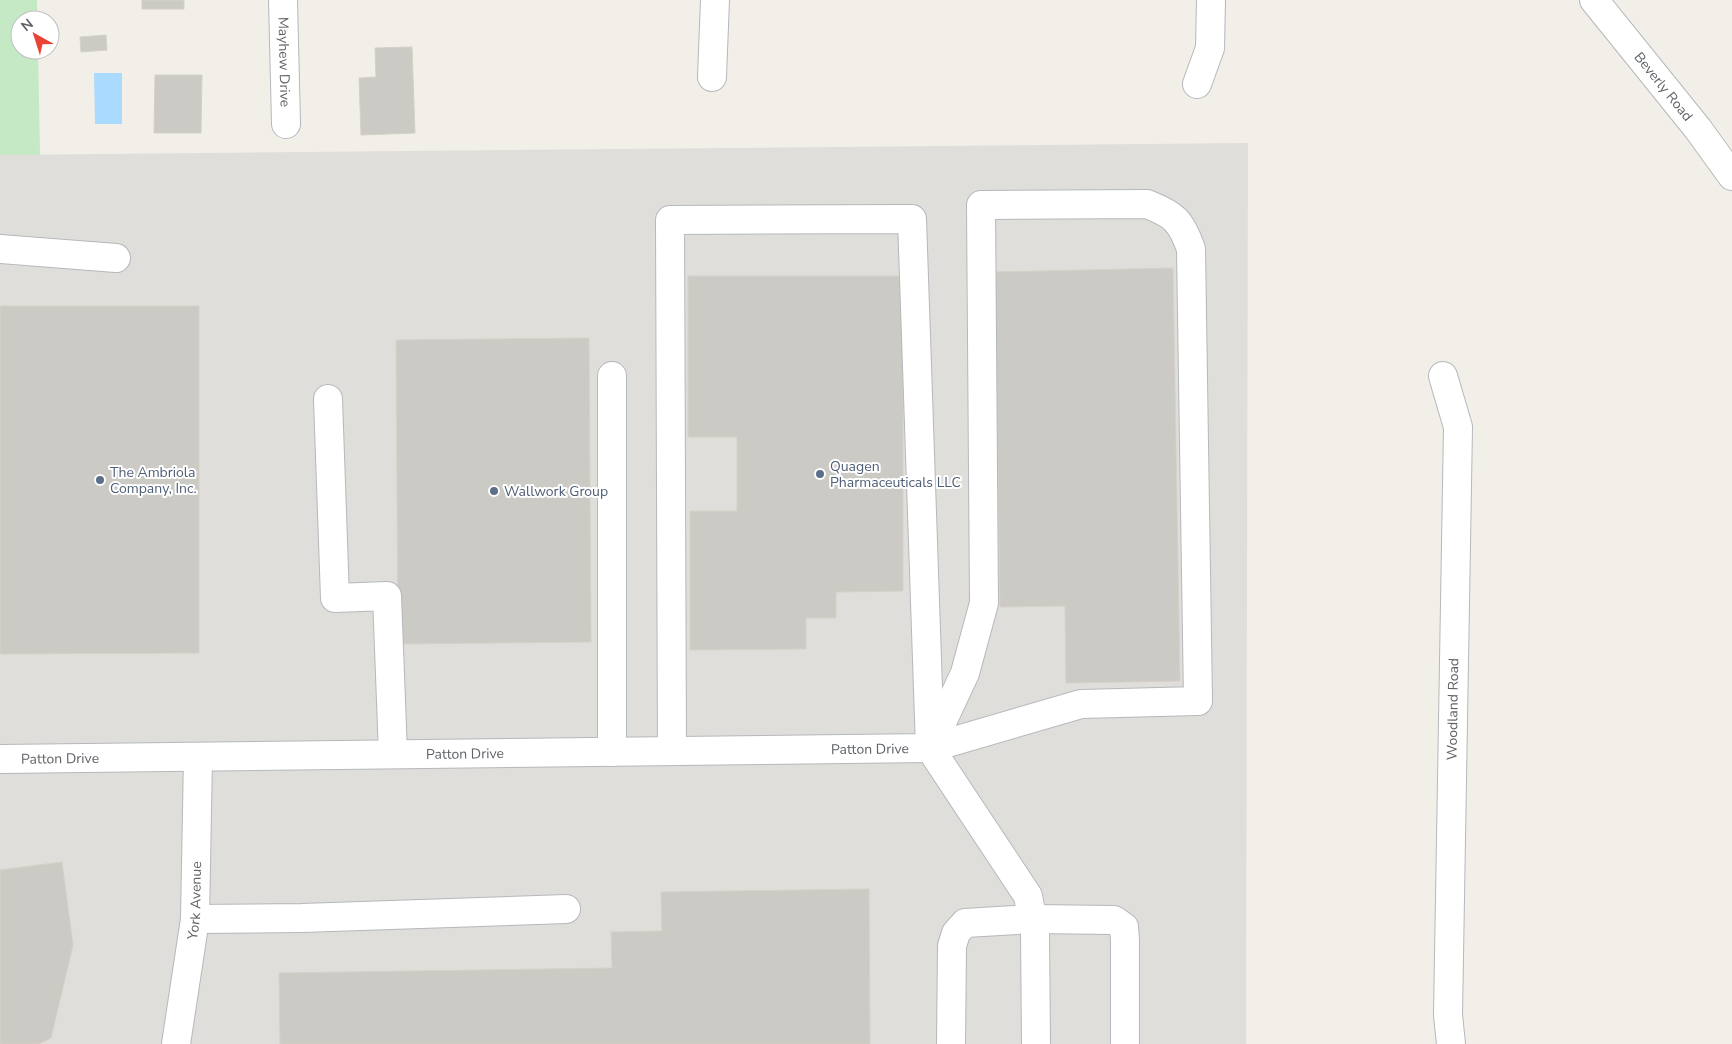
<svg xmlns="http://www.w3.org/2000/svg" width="1732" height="1044" font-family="'Nunito Sans',sans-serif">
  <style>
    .industrial { fill: #e0deda }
    .green { fill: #c5e8c5 }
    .water { fill: #aadaff }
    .building { fill: #cccac5; stroke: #d6d1c6 }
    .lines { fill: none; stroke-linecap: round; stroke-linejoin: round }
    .minor-casing { stroke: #b5b8bc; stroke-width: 30 }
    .minor { stroke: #fff; stroke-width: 28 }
    .service-dot { fill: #5c6f8a; stroke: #fff; stroke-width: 2 }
    .labels { text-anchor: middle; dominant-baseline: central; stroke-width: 4; stroke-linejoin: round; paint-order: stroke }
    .street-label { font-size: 14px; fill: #5f6368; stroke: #fff }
    .service-label { font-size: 14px; fill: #4e5e75; stroke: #fff; text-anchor: start }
  </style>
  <rect width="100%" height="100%" fill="#f1efe8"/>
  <!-- industrial -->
  <path class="industrial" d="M1248 143 1246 1044H0V155Z"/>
  <!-- green -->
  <path class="green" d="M0 0H37V20H20V50H38L40 155H0Z"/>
  <!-- water -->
  <path class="water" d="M94 73H122V124H95Z"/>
  <!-- building -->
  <path class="building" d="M142 0H184V9H142Z
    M106 35 107 50 81 52 80 37Z
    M412 47 415 133 361 135 359 78 376 77 375 48Z
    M155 75H202L201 133H154Z
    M1173 268 1180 681 1066 683 1065 606 1000 607 995 272Z
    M688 276H903V591L836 592V618H806V649L690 650V511H737V437H688Z
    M0 306H199V653L0 654Z
    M589 338 591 642 398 644 396 340Z
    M62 862 73 945 51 1038 39 1044H0V870Z
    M869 889 870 1044H280L279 973 612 968 611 932 662 931 661 892Z"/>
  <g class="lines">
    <defs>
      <g id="minor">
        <path id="s1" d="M283 0 286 124"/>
        <path id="s2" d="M1594 0 1698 129 1732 176"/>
        <path d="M712 77 715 0"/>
        <path d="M1197 84 1210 48 1211 0"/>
        <path d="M0 249 116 258"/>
        <path d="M1443 376 1458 427 1448 1015 1451 1044"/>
        <path d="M328 399 335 598 387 596 393 754"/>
        <path d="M672 751 670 220 912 219 930 748 1028 896 1035 932 1036 1044"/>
        <path d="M612 752V376"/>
        <path id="s3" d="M0 759 930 748 1081 704 1198 701 1191 249C1181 221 1175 215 1147 204L981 205 984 603 965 673 930 748"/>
        <path d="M195 919 302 918 566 909"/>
        <path id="s4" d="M176 1044 195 919 198 757"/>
        <path d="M951 1044 952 946 956 933 965 923 1033 919 1114 920 1124 927 1125 940V1044"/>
      </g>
    </defs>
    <!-- minor casing -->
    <use href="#minor" class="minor-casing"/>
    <!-- minor -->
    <use href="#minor" class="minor"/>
  </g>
  <!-- markers -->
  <g class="service-dot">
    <circle cx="820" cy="474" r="5"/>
    <circle cx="100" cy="480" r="5"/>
    <circle cx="494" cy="491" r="5"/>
  </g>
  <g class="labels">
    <!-- street labels -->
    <g class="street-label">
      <text stroke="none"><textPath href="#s1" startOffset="62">Mayhew Drive</textPath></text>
      <text stroke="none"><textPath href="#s2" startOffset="111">Beverly Road</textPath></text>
      <text transform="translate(1453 709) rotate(-89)">Woodland Road</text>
      <text stroke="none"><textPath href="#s3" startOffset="870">Patton Drive</textPath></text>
      <text stroke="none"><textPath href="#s3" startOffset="465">Patton Drive</textPath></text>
      <text stroke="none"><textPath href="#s3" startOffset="60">Patton Drive</textPath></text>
      <text stroke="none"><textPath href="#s4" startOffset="145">York Avenue</textPath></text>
    </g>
    <!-- service labels -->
    <g class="service-label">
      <text x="830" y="466">Quagen<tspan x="830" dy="16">Pharmaceuticals LLC</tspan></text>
      <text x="110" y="472">The Ambriola<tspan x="110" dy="16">Company, Inc.</tspan></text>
      <text x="504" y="491">Wallwork Group</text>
    </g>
  </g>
  <!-- north arrow -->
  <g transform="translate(35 35) rotate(321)"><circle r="24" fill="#ffffff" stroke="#bfc1c3"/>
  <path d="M0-4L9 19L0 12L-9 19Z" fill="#ea4335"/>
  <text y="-8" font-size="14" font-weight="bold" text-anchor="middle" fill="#5f6368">N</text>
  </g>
</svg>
